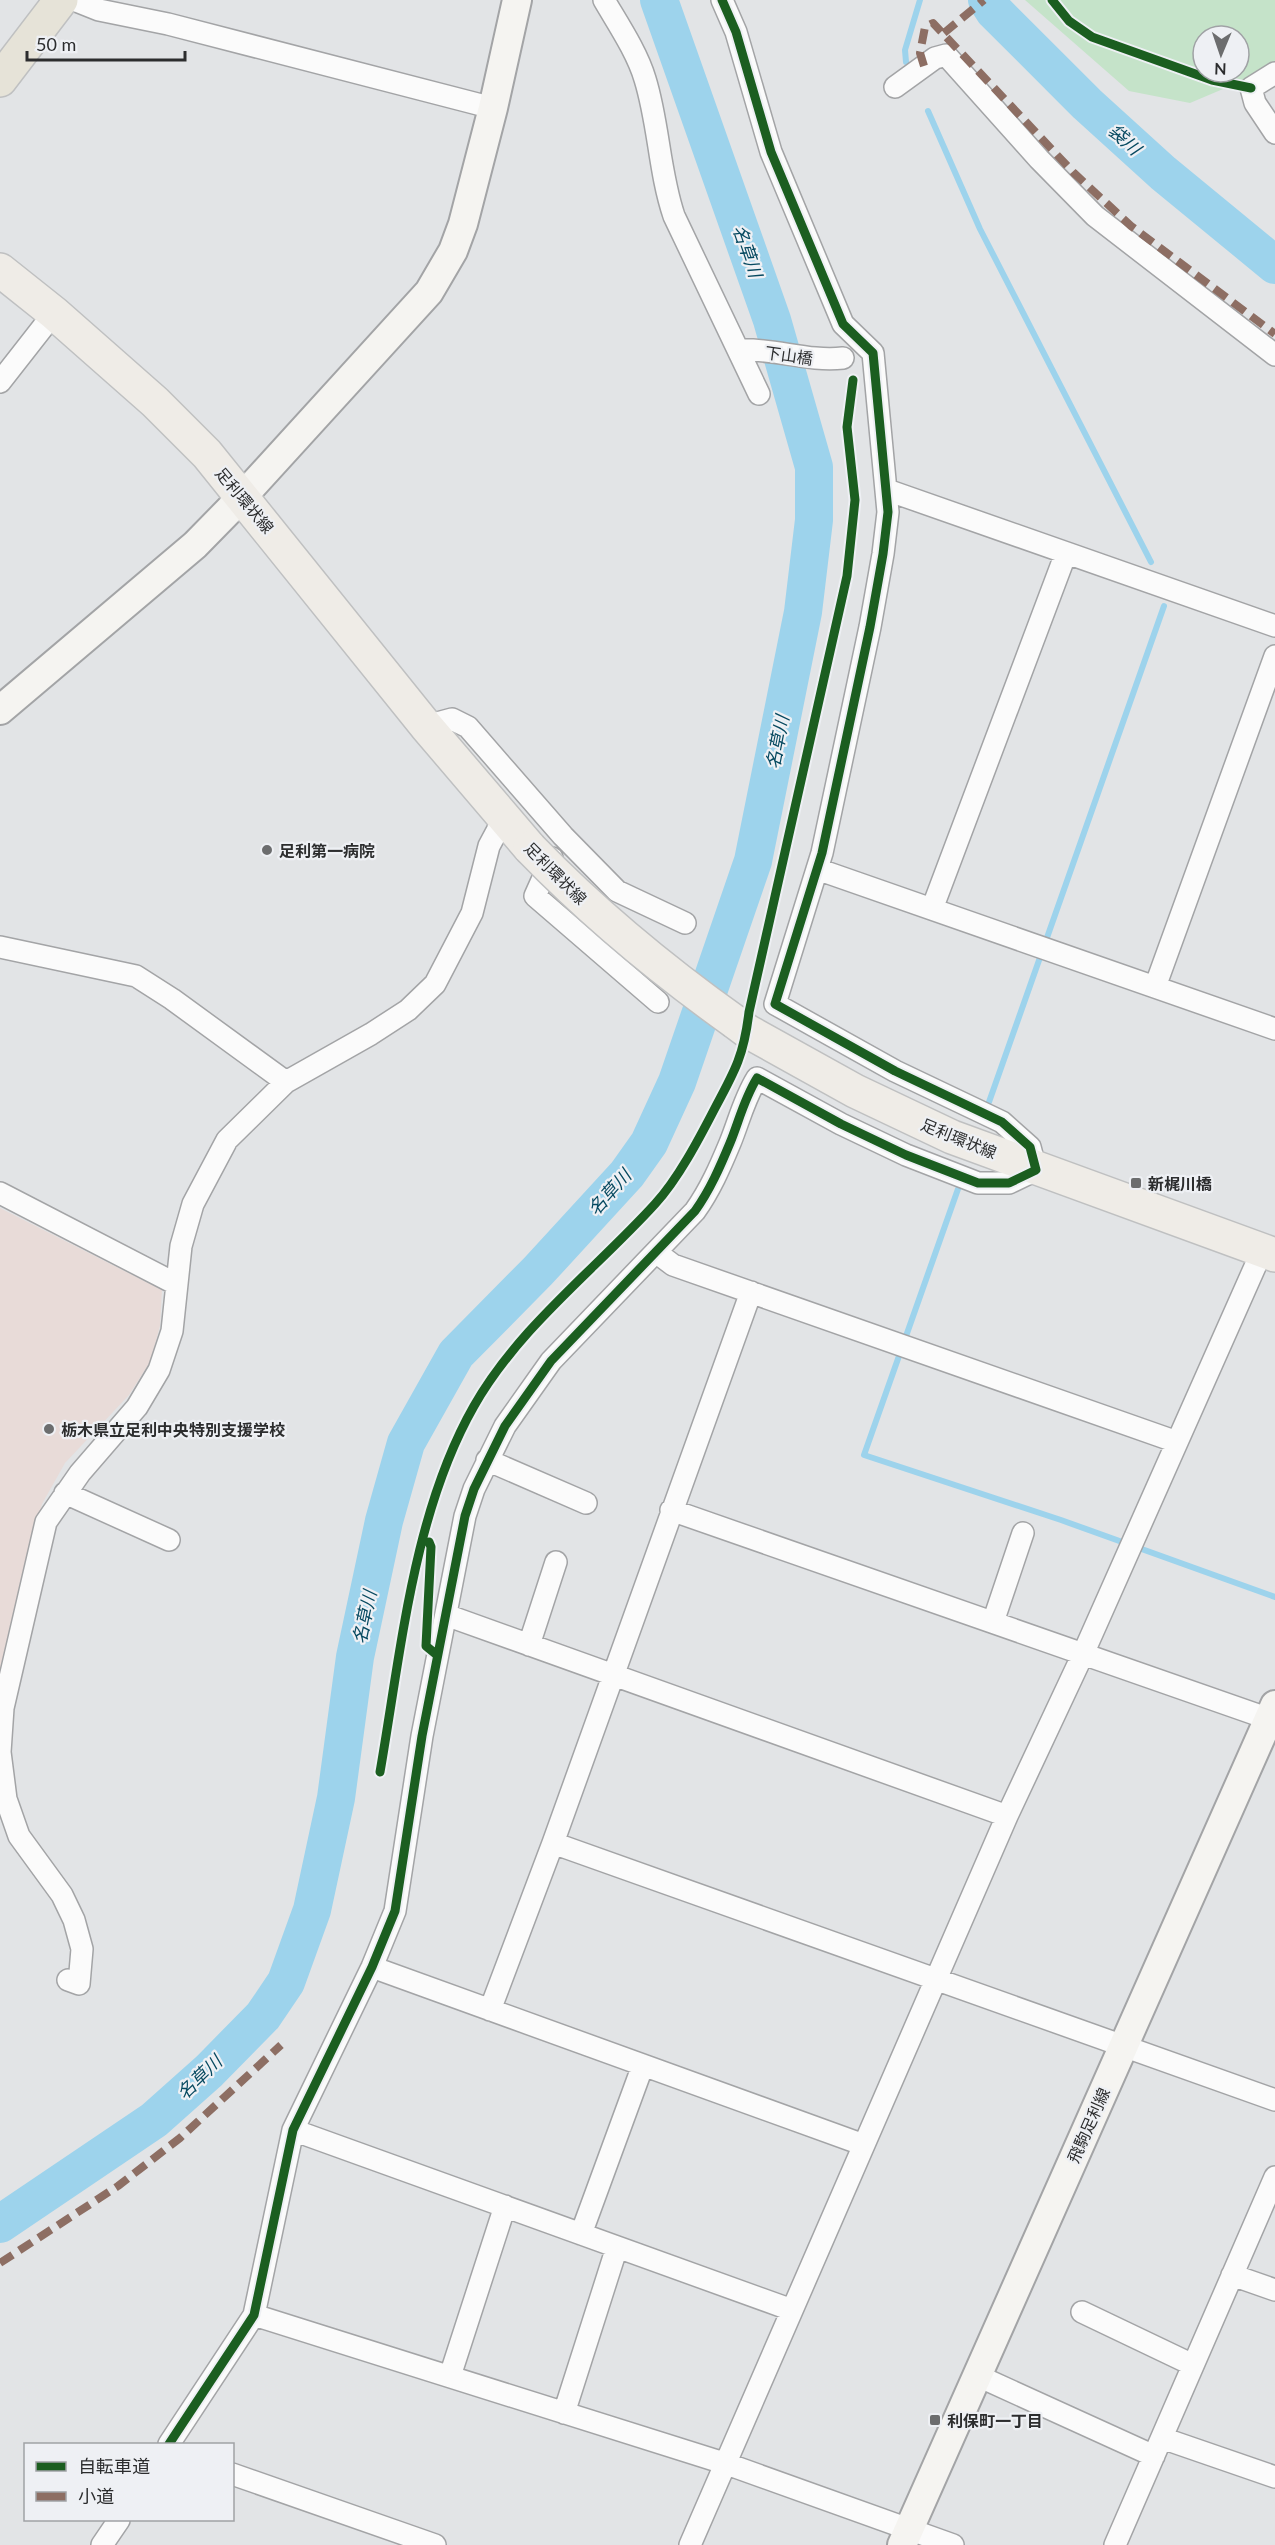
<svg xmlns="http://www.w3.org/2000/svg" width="1275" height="2545" font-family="Lato,'Noto Sans JP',sans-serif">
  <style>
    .education { fill: #e8dbd8 }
    .green { fill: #c5e3c9; fill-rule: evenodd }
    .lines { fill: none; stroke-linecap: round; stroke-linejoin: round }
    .stream { stroke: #9dd3ec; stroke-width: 6 }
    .river { stroke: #9dd3ec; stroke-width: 38 }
    .street-casing { stroke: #a3a4a6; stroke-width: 24 }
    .secondary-casing { stroke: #a3a4a6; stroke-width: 32 }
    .primary-casing { stroke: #bfc0c1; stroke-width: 36 }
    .highway-casing { stroke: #bfc0c1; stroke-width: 36 }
    .street { stroke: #fbfbfb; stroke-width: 21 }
    .secondary { stroke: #f5f4f1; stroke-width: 28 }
    .primary { stroke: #efece7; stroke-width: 33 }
    .highway { stroke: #e6e3d8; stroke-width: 33 }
    .primary-bridge-casing { stroke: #bfc0c1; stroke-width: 36; stroke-linecap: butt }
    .primary-bridge { stroke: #efece7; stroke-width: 33 }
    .quiet { stroke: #8d6e63; stroke-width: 8; stroke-dasharray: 15 8; stroke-linecap: butt }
    .cycleway-casing { stroke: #eef0f4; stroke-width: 13 }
    .cycleway { stroke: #1b5e20; stroke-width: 9 }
    .poi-dot { fill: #6c6d6e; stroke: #eef0f4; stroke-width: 2 }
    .labels { text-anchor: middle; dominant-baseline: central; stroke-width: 4.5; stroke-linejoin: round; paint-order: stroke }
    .street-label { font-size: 16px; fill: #2c2d2e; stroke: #eef0f4 }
    .poi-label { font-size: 16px; font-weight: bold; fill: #2c2d2e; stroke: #eef0f4; text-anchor: start }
    .water-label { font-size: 18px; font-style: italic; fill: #064960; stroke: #eef0f4 }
  </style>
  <rect width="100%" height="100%" fill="#e2e4e6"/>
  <!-- education -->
  <path class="education" d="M0 1208 162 1290 160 1326 150 1362 129 1395 65 1463 42 1504 0 1679Z"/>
  <!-- green -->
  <path class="green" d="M1025 0H1275V67L1190 103 1129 91ZM1203 36H1239V72H1203Z"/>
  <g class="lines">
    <!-- stream -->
    <path class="stream" d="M906 62 905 50 920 0
      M928 111 980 229 1151 562
      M989 1102 1164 606
      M958 1189 864 1455 1061 1520 1275 1597"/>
    <!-- river -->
    <path class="river" d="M987 0 994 11 1087 104 1163 173 1275 265
      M0 2224 154 2120 209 2071 263 2016 286 1982 312 1910 336 1798 355 1657 384 1521 406 1443 456 1354 538 1271 627 1174 649 1143 677 1082 753 861 803 612 814 520V467L772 320 659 0"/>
    <defs>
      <path id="street" d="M74 0 99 10 168 24 493 108
        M604 0C618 24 637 52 645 79 659 124 659 172 674 216L759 394
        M1275 73 1251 88 1255 103 1275 133
        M895 87 935 58 946 55 1039 159 1095 216 1275 355
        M739 350C774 348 808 362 843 358
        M0 382 54 313
        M887 490 1275 626
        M426 726 452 719 468 727 563 836 617 891 685 923
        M552 858 535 896 658 1002
        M817 869 1275 1029
        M932 909 1066 553
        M0 947 136 976 172 999 286 1082
        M1155 987 1275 656
        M0 1193 176 1284
        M657 1253 673 1265 1177 1442
        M487 1460 586 1503
        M65 1493 169 1540
        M671 1510 1275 1721
        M446 1615 1007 1816
        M993 1622 1023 1533
        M529 1645 556 1562
        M553 1843 1275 2100
        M372 1967 864 2145
        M68 1980 79 1984 82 1949 74 1920 62 1895 19 1836 6 1799 0 1752 3 1708 46 1522 80 1473 137 1407 159 1370 172 1331 181 1246 193 1204 227 1140 286 1082 371 1034 408 1010 435 984 472 913 489 846 504 818
        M490 2010 553 1843 751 1292
        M293 2130 792 2310
        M581 2234 643 2065
        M1232 2275 1275 2290
        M1082 2312 1193 2365
        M254 2315 727 2464 953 2545
        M976 2375 1154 2456
        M450 2376 505 2206
        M564 2413 617 2247
        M1162 2438 1275 2477
        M169 2444 254 2315 293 2130 372 1967 395 1911 422 1736 465 1516 474 1489 505 1426 551 1361 695 1211C710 1190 720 1167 730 1143 739 1121 744 1099 757 1078L841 1124 906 1155 978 1183H1009L1036 1170 1030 1147 1002 1122 895 1071 775 1004 822 853 870 627 883 554 888 512 873 353 843 324 771 152 736 32 722 0
        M232 2474 435 2545
        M102 2545 119 2520
        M690 2545 1007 1816 1083 1654 1262 1251
        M1115 2545 1275 2177"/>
      <path id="secondary" d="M0 710 195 545 243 496 429 292 453 251 463 224 493 108 517 0
        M902 2545 1275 1705"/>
      <path id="primary" d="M0 270 54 313 155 402 207 454 426 726 530 848
        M735 1022 747 1031 855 1091 952 1137 1275 1255"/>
      <path id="highway" d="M0 80 61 0"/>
    </defs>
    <!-- street casing -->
    <use href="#street" class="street-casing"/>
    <!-- secondary casing -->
    <use href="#secondary" class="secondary-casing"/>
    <!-- primary casing -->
    <use href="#primary" class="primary-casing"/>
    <!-- highway casing -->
    <use href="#highway" class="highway-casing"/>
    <!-- street -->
    <use href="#street" class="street"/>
    <!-- secondary -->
    <use href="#secondary" class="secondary"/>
    <!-- primary -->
    <use href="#primary" class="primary"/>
    <!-- highway -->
    <use href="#highway" class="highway"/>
    <defs>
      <path id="primary-bridge" d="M530 848C593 913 662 970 735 1022"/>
    </defs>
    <!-- primary-bridge casing -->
    <use href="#primary-bridge" class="primary-bridge-casing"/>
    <!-- primary-bridge -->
    <use href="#primary-bridge" class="primary-bridge"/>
    <!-- quiet -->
    <path class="quiet" d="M944 33 984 0
      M924 66 920 53 925 27 933 23 1074 173 1131 226 1275 334
      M0 2263 118 2186 180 2138 281 2045"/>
    <defs>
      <path id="cycleway" d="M1052 0 1069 21 1092 37 1212 80 1251 88
        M429 1542 431 1547 426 1646 437 1655
        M380 1772C401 1652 413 1513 474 1406 519 1327 595 1270 655 1204 678 1179 699 1139 715 1108 735 1071 744 1055 749 1012L847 576 855 500 847 427 853 380
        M169 2444 254 2315 293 2130 372 1967 395 1911 422 1736 465 1516 474 1489 505 1426 551 1361 695 1211C710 1190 720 1167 730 1143 739 1121 744 1099 757 1078L841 1124 906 1155 978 1183H1009L1036 1170 1030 1147 1002 1122 895 1071 775 1004 822 853 870 627 883 554 888 512 873 353 843 324 771 152 736 32 722 0"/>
    </defs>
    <!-- cycleway casing -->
    <use href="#cycleway" class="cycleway-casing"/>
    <!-- cycleway -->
    <use href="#cycleway" class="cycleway"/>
  </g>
  <!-- markers -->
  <g class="poi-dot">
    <circle cx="267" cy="850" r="6"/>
    <rect x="1130" y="1177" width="12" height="12" rx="3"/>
    <circle cx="49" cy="1429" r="6"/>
    <rect x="929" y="2414" width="12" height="12" rx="3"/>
  </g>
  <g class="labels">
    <!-- street labels -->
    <g class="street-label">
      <text transform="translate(789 355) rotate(8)">下山橋</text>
      <text transform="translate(245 500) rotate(50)">足利環状線</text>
      <text transform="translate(556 873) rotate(45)">足利環状線</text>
      <text transform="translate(959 1138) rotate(22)">足利環状線</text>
      <text transform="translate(1088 2125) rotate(-66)">飛駒足利線</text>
    </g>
    <!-- poi labels -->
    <g class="poi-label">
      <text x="279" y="850">足利第一病院</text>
      <text x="1148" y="1183">新梶川橋</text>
      <text x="61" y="1429">栃木県立足利中央特別支援学校</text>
      <text x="947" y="2420">利保町一丁目</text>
    </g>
    <!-- water labels -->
    <g class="water-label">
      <text transform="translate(1125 139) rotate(42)">袋川</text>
      <text transform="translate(748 251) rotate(71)">名草川</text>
      <text transform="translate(777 742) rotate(-79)">名草川</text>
      <text transform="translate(609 1192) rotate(-48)">名草川</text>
      <text transform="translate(364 1617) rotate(-78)">名草川</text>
      <text transform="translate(199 2077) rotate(-44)">名草川</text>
    </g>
  </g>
  <!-- legend -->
  <rect x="24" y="2443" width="210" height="78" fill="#eef0f4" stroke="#a0a2a5" stroke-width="1.5"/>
  <rect x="36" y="2462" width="30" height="9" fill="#1b5e20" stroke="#a0a2a5" stroke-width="1.5"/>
  <text x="78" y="2473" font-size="18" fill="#2c2d2e">自転車道</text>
  <rect x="36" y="2492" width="30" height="9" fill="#8d6e63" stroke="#a0a2a5" stroke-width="1.5"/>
  <text x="78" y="2503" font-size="18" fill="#2c2d2e">小道</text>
  <!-- north arrow -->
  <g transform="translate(1221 54) rotate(182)"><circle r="28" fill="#eef0f4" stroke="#a0a2a5" stroke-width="1.5"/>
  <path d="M0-4.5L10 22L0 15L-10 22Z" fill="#6c6d6e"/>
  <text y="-9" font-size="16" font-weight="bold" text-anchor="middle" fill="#2c2d2e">N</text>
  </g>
  <!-- scale -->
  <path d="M27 51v9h158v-9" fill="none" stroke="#2c2d2e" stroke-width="3"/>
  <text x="36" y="51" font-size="18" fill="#2c2d2e" stroke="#eef0f4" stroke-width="4.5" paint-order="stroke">50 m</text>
</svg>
